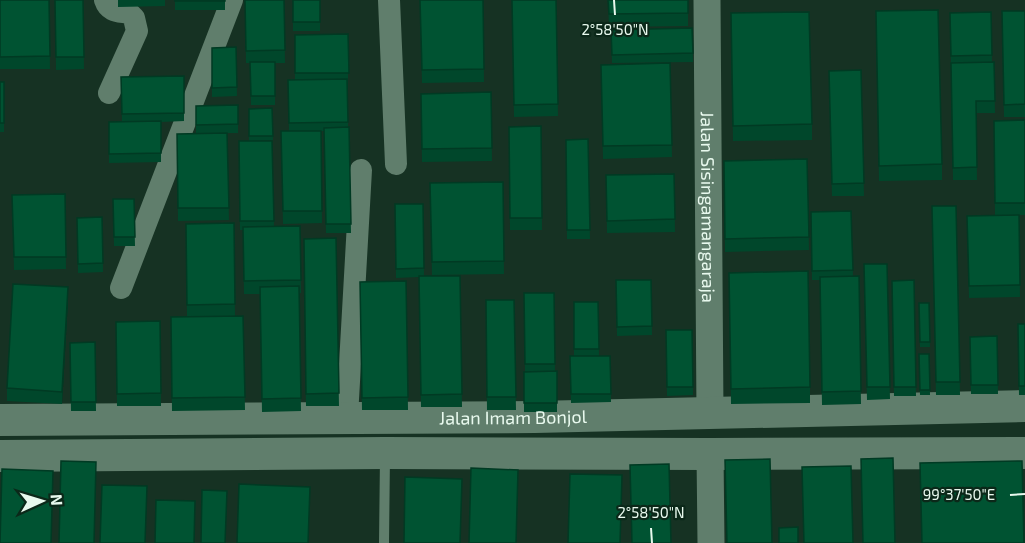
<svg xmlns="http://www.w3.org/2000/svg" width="1025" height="543" font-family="'Exo 2',sans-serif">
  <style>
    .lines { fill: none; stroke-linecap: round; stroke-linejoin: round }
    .service { stroke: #607e6c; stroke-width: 10 }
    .minor { stroke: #607e6c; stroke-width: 22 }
    .tertiary { stroke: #607e6c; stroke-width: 27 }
    .secondary { stroke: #607e6c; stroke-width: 32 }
    .wall { fill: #00472b }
    .shaded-wall { fill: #003a23 }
    .building { fill: #005332; stroke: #003a23; stroke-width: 1.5 }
    .ticks { fill: none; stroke: #e8f9ee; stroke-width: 2 }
    .labels { text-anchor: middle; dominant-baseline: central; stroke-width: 4.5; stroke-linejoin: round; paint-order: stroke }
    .street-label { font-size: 18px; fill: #e8f9ee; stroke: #0b2819 }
    .ticks-label { font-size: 15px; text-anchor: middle; fill: #e8f9ee; stroke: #0b2819; stroke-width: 4.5; stroke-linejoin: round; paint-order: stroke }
  </style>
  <rect width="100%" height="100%" fill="#163223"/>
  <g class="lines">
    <!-- service -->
    <path class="service" d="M384 543 385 456"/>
    <!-- minor -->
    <path class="minor" d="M105 0C109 12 118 11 129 13L134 18 137 31 109 93
      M389 0 396 164
      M121 288 232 0
      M347 417 361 170"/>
    <!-- tertiary -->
    <g class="tertiary">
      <path id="s1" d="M707 0 710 414"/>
      <path d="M710 454 711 543"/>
    </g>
    <!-- secondary -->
    <g class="secondary">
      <path id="s2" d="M0 420 535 417 1025 406"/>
      <path d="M0 456 385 453 710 454 1025 453"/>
    </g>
  </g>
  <!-- wall -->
  <path class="wall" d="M0 0H49L50 69H0Z
    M55 0H83L84 69 56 70Z
    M118 0H165V6L118 7Z
    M175 0H225V10H175Z
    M245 0H284L285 63H275V105H251L250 63H246Z
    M293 0H320V31H293Z
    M420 0H483L484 82 422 83Z
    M512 0H556L558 116 514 117Z
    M608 0H688V26L609 27Z
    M1002 11H1025V117H1004Z
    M991 12 992 62H994L995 113H976L977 180H953L950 13Z
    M876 26 942 164V180L879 181Z
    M692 28 693 62 612 63 611 30Z
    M731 29 812 124V140L733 141Z
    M348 34V127H349L351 233H326L324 131H321L322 223 283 224 281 131H289L288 80H295V35Z
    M236 47 237 96 212 97V48Z
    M670 63 672 157 603 159 601 65Z
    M861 70 864 196H832L829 71Z
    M184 76V121L161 122V162L109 163V122H122L121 77Z
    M0 82H4V132H0Z
    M491 92 492 161 422 162 421 94Z
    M238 105V133H227L229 220 178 221 177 134H196V106Z
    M272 108 273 140 249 141V109Z
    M1025 120V215H1019L1020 297 969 298 967 216H995L994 121Z
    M541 126 542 230H510L509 127Z
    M588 139 590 239H567L566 140Z
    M239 141H272L274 226H300L301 293H299L301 411 262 412 260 294H244L243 230H240Z
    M807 159 809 250 725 252 724 161Z
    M674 174 675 232 607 233 606 175Z
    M503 182 504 274 432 275 430 183Z
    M65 194 66 269 14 270 12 195Z
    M113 199H134L135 246H114Z
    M395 204H423L424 276H460L462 407H421L419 277 396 278Z
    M932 206H956L960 395H936Z
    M851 211 853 276H859L861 404 822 405 820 280H812L811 212Z
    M102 217 103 272 78 273 77 218Z
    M234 223 235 316H243L245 410 172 411 171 317H187L186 224Z
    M336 238 339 406H306L304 239Z
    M864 264H887L890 399 867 400Z
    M729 273 810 387V403L731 404Z
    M616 280H651L652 335 617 336Z
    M914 280 916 396H894L892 281Z
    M406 281 408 410H362L360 282Z
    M524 293H554L555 371H557V412H524V372H525Z
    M68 300 62 404 7 401V388Z
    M486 300H514L516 410H487Z
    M574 302H598L599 356H610L611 402 571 403 570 356H574Z
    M919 303H929L930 347H920Z
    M160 321 161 406H117L116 322Z
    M1018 324H1025V395H1019Z
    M666 330H692L693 395 667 396Z
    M997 336 998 394H971L970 337Z
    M95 342 96 411H71L70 343Z
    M919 354H929L930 395H920Z"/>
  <!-- shaded-wall -->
  <path class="shaded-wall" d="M68 287V300L62 404V392Z"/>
  <!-- building -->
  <path class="building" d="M0 0H49L50 56 0 57Z
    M55 0H83L84 57H56Z
    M175 0H225V1H175Z
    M245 0H284L285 50 246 51Z
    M293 0H320V22H293Z
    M420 0H483L484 69 422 70Z
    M512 0H556L558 104 514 105Z
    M608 0H688V13L609 14Z
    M938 10 942 164 879 166 876 11Z
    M1002 11H1025V104L1004 105Z
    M809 12 812 124 733 126 731 13Z
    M991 12 992 55 951 56 950 13Z
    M692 28 693 53 612 55 611 30Z
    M348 34 349 73H295V35Z
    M236 47 237 87 212 88V48Z
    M250 62H275V96H251Z
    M994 62 995 101H976L977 167 953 168 951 63Z
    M670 63 672 145 603 146 601 65Z
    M861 70 864 183 832 184 829 71Z
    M184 76V113L122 114 121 77Z
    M347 79 348 122 289 123 288 80Z
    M0 82H4V123H0Z
    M491 92 492 148 422 149 421 94Z
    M238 105V124L196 125V106Z
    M272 108 273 136H249V109Z
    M1025 120V203H995L994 121Z
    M161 121V153L109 154V122Z
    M541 126 542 218H510L509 127Z
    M349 127 351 224H326L324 128Z
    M281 131H321L322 211H283Z
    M227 133 229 208H178L177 134Z
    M588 139 590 230H567L566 140Z
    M239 141H272L274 221H240Z
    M807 159 809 237 725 239 724 161Z
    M674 174 675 219 607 221 606 175Z
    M503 182 504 261 432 262 430 183Z
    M65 194 66 257H14L12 195Z
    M113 199H134L135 237H114Z
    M395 204H423L424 268 396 269Z
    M932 206H956L960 382H936Z
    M851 211 853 270 812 271 811 212Z
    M1019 215 1020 285 969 286 967 216Z
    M102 217 103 263 78 264 77 218Z
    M234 223 235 304 187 305 186 224Z
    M300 226 301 280 244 281 243 227Z
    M336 238 339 393 306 394 304 239Z
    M864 264H887L890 387H867Z
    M808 271 810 387 731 389 729 273Z
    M419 276H460L462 394 421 395Z
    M859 276 861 391 822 392 820 277Z
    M616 280H651L652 326 617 327Z
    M914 280 916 387H894L892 281Z
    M406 281 408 397 362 398 360 282Z
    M13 284 68 287 62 392 7 388Z
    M299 286 301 398 262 399 260 287Z
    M524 293H554L555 364H525Z
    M486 300H514L516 397H487Z
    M574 302H598L599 349H574Z
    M919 303H929L930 342H920Z
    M243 316 245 397 172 398 171 317Z
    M160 321 161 393 117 394 116 322Z
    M1018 324H1025V386H1019Z
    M666 330H692L693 387H667Z
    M997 336 998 385H971L970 337Z
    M95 342 96 402H71L70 343Z
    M919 354H929L930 390H920Z
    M570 356H610L611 394H571Z
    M557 371V403H524V372Z
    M893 458 895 543H863L861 459Z
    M770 459 772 543H727L725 460Z
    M61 461 96 462 94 543H59Z
    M1022 461 1024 543H922L920 463Z
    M669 464 671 543H632L630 465Z
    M851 466 853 543H804L802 467Z
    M471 468 518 470 516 543H469Z
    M2 469 53 471 51 543H0Z
    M570 474 622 475 620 543H568Z
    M405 477 462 479 460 543H404Z
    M239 484 310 487 308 543H237Z
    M102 485 147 486 145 543H100Z
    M202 490 227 491 225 543H201Z
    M156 500 195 501 194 543H155Z
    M798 527V543H779V528Z"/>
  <!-- ticks -->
  <path class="ticks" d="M614 0 615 15M1010 495 1025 494M651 528 652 543"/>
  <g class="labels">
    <!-- street labels -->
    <g class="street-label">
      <text stroke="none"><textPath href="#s1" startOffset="207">Jalan Sisingamangaraja</textPath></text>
      <text stroke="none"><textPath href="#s2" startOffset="513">Jalan Imam Bonjol</textPath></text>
    </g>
  </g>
  <g class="ticks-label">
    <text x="615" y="35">2°58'50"N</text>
    <text x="959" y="500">99°37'50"E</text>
    <text x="651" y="518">2°58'50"N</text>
  </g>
  <!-- north arrow -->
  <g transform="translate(42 501) rotate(86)" stroke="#0b2819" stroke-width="4.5" paint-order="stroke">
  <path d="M0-4.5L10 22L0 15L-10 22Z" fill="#e8f9ee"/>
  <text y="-9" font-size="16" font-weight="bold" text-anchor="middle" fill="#e8f9ee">N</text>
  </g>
</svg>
